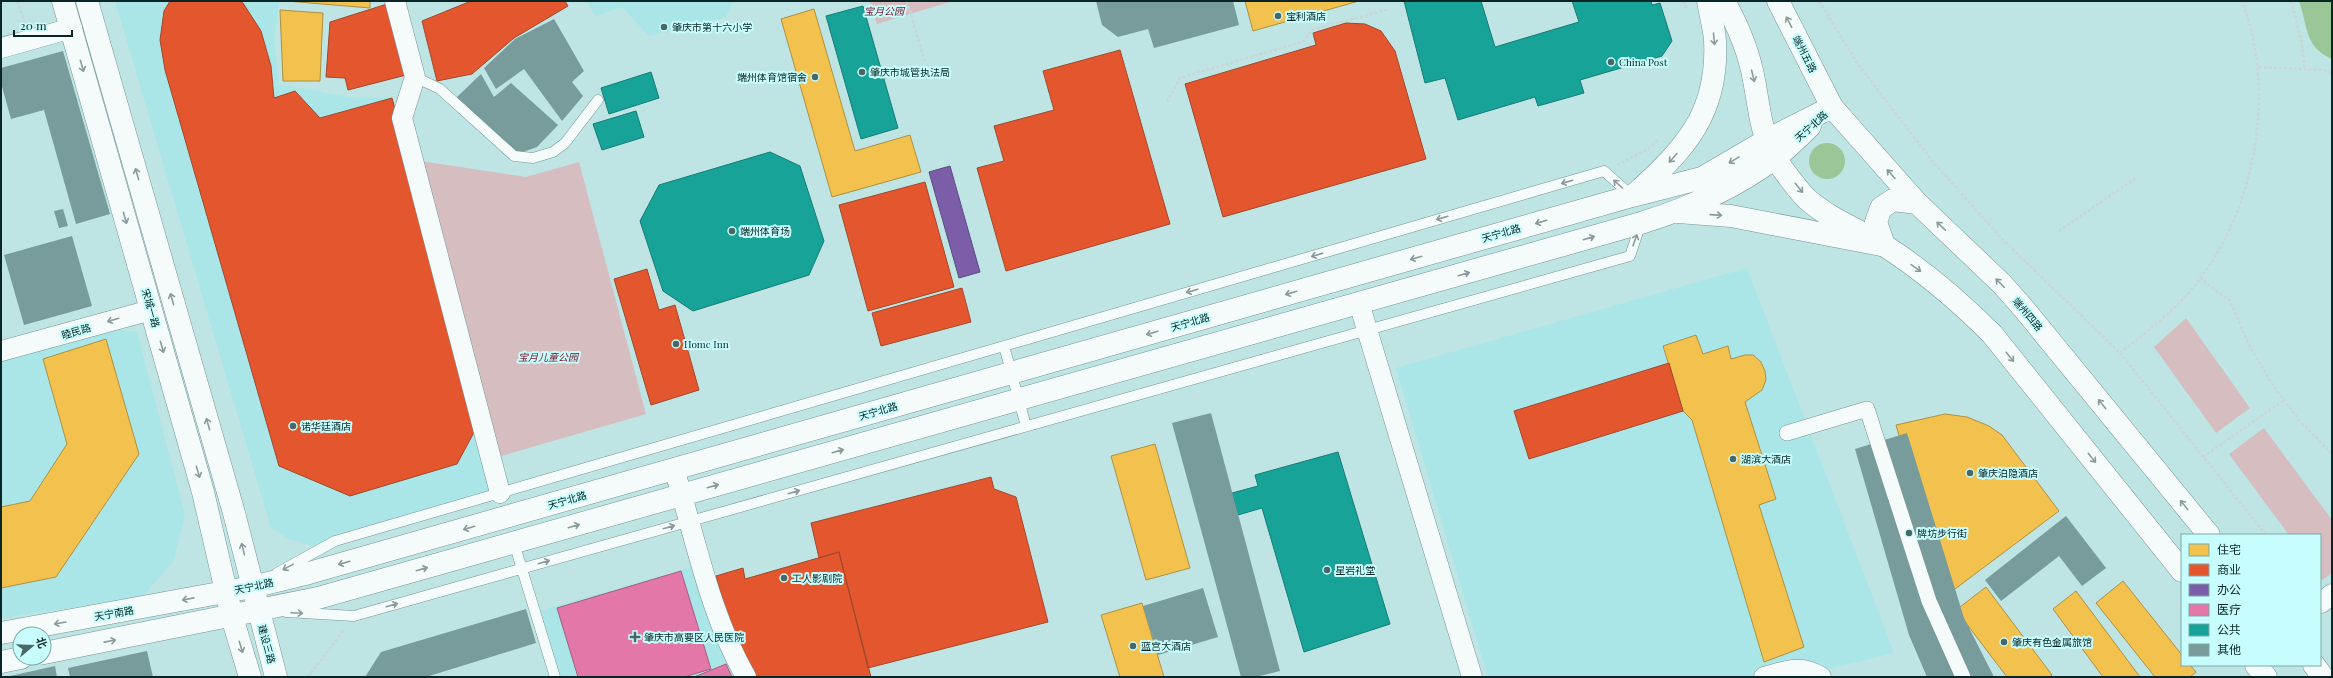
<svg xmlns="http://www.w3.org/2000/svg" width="2333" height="678" font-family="'Playfair Display','Noto Sans SC',serif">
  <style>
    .built { fill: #aae6e7 }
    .green { fill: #d6bdbf }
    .water { fill: #9bc798 }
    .homes { fill: #f2c14e; stroke: #ac9242 }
    .shops { fill: #e4572e; stroke: #a2482c }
    .offices { fill: #7b5ea7; stroke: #594d80 }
    .health { fill: #e377a8; stroke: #a25e81 }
    .public { fill: #17a398; stroke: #137d76 }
    .building { fill: #789b9b }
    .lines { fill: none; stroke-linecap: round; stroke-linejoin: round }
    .service-casing { stroke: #769595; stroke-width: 11 }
    .pedestrian-casing { stroke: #769595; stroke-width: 16 }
    .minor-casing { stroke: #769595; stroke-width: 21 }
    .secondary-casing { stroke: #769595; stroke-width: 23 }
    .primary-casing { stroke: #769595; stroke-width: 23 }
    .path { stroke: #cad6d6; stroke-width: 2.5; stroke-dasharray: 3 2; stroke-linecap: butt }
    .service { stroke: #f5fbfb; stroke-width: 10 }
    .pedestrian { stroke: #f5fbfb; stroke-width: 15 }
    .minor { stroke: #f5fbfb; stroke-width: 20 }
    .secondary { stroke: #f5fbfb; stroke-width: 22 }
    .primary { stroke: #f5fbfb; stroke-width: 22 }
    .oneway { stroke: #8b9b9b }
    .poi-dot { fill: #486868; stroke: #c8fdfd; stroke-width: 1.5 }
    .labels { text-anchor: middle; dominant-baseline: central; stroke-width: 4; stroke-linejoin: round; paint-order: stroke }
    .park-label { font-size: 10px; font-style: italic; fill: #770f26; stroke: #c8fdfd }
    .poi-label { font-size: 10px; fill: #092526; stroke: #c8fdfd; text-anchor: start }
    .street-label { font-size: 10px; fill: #092526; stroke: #c8fdfd }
  </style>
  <rect width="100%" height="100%" fill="#bee4e4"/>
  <!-- built -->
  <path class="built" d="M115 1H279L274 40 279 85 350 97 392 98 402 118 500 493 313 546 289 539 271 528Z
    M587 1H733L726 17 649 36 622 7 595 16Z
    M1747 268 1894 653 1794 677H1488L1396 368Z
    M94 326 137 332 185 515 173 562 142 597 1 618V350Z
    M702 564 743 677H555L535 612Z"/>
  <!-- green -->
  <path class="green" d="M869 1H953L877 24Z
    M413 160 526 177 579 162 646 414 491 459Z
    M2186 318 2250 408 2216 433 2154 347Z
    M2264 428 2332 520V573L2322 580 2320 577V535H2289L2229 454Z"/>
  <!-- water -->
  <path class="water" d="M2299 1H2332V59C2304 47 2308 26 2299 1Z
    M1809 161a18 18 0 1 1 36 0a18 18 0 1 1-36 0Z"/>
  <!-- homes -->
  <path class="homes" d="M286 1H370V8Z
    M1245 1H1359L1253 31Z
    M814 9 855 151 910 135 921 172 832 197 781 19Z
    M280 10 323 13 320 81H283Z
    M1696 335 1703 354 1728 346 1731 359 1745 355H1753L1761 362 1765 371 1766 380 1762 390 1745 402 1776 499 1759 505 1804 647 1764 662 1692 420 1683 411 1663 346Z
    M106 339 139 454 56 577 1 588V507L30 501 67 444 43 359Z
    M1945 414 1967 417 1989 426 2002 435 2059 511 1951 592 1940 578 1896 425Z
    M1155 444 1190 568 1146 580 1111 456Z
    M2123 581 2182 655V665H2190L2196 672 2190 677H2155L2096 603Z
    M1986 587 2052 675 2049 677H2007L1956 610Z
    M2076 591 2140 677H2103L2053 609Z
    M1142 603 1164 677H1120L1101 615Z"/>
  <!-- shops -->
  <path class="shops" d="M170 1H240L243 3 261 31 271 66 274 98 295 91 320 118 392 98 479 423 457 464 350 496 279 466 165 70 160 40 164 11Z
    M471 1H565L568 6 514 38 472 74 437 81 422 21Z
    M387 4 410 74 348 90 345 78 326 77 330 22Z
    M1346 23 1365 24 1381 31 1395 51 1426 159 1223 217 1185 84 1316 45 1313 33Z
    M1120 50 1170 224 1006 271 977 168 1004 161 994 126 1054 110 1043 71Z
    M925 182 954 287 868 311 839 205Z
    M647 269 659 310 675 305 699 390 651 405 614 279Z
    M962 288 971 322 881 346 872 313Z
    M1669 363 1683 411 1529 459 1514 411Z
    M991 477 994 489 1016 497 1048 622 868 668 839 552 819 558 811 523Z
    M839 552 871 677H753L736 649 716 576 743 568 745 579Z"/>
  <!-- offices -->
  <path class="offices" d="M950 166 980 272 959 278 929 172Z"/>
  <!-- health -->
  <path class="health" d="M681 571 711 669 684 677H578L557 608Z
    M726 664 732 677H694Z"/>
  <!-- public -->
  <path class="public" d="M1404 1H1481L1495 47 1579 22 1572 1H1651L1652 5 1660 3 1672 41 1662 56 1580 80 1584 93 1538 106 1535 97 1458 120 1445 78 1425 83Z
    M863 6 898 128 861 139 826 16Z
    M651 72 659 98 609 114 601 88Z
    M636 111 644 137 602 150 593 124Z
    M770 152 800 166 824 241 809 275 693 311 663 291 640 221 659 185Z
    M1338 452 1390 624 1304 652 1262 508 1238 515 1232 493 1258 486 1255 475Z"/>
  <!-- building -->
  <path class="building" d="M1096 1H1233L1239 25 1154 48 1148 29 1118 37 1102 25Z
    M554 19 584 71 572 82 583 96 562 121 524 69 496 89 484 68 515 39Z
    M63 51 110 214 76 224 44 110 11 119 1 83V68Z
    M481 74 494 97 511 83 558 125 537 147 517 154 456 98Z
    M63 209 68 226 59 228 54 211Z
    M72 236 92 306 24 325 4 255Z
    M1211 413 1280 671 1255 677H1241L1172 423Z
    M1907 433 1964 618 1994 677H1927L1909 635 1855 449Z
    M2066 516 2106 568 2082 586 2059 556 2001 601 1985 580Z
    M1203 588 1218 637 1158 655 1143 606Z
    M526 609 536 643 426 677H365L381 652Z
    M147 651 153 677H70L68 668Z
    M55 666 57 677H10V676Z"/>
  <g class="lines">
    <defs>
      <path id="service" d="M415 77 440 89 514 156 533 158 553 152 565 143 598 100
        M1004 346 1026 426
        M514 543 555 677
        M277 573 335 541 1604 171 1632 196
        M286 612 354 616 1630 256 1641 223"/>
      <path id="pedestrian" d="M1787 433 1867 409 1929 601 1963 677"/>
      <path id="minor" d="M395 1 415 77 402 118 500 493
        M1 48 72 28
        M1359 303 1472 677
        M1 351 151 310
        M674 469C696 539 709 613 746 677
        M2321 603 2332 594
        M1764 677C1786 671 1801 664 1821 677"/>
      <path id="secondary" d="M63 1 203 492 232 617 250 677
        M87 1 234 513 276 677
        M1635 194C1685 149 1719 113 1715 40 1714 27 1710 14 1708 1
        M1678 212 1731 216 1881 245
        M1 633 252 587 309 573 1632 196 1702 178 1767 140 1832 107
        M44 653 318 598 1641 223C1689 208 1736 188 1776 157 1788 148 1799 137 1810 126
        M1 662 21 658"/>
      <path id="primary" d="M1724 1C1738 26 1749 52 1754 80 1759 106 1761 135 1775 158 1784 171 1796 188 1807 199 1829 219 1860 230 1885 246 1924 271 1959 301 1992 334L2182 571
        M1778 1 1832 107 1917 203 2002 284 2024 309 2209 535
        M1884 245 1876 222 1881 208 1893 200 1917 203
        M2256 665 2266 677
        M2314 665 2323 677"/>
    </defs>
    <!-- service casing -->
    <use href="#service" class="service-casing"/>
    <!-- pedestrian casing -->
    <use href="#pedestrian" class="pedestrian-casing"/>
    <!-- minor casing -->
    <use href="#minor" class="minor-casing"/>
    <!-- secondary casing -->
    <use href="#secondary" class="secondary-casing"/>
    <!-- primary casing -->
    <use href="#primary" class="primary-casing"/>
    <!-- path -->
    <path class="path" d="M18 1 24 22
      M907 1 925 62
      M1683 1 1687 9
      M1819 1 1858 64 1933 162 2002 239 2120 353 2266 535
      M2291 1 2301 39 2305 69
      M2259 67 2323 70 2332 72
      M1167 102 1180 78 1304 41 1312 30 1389 9
      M1617 165 1648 149 1659 139
      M2059 231 2136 178
      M2200 278 2230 301 2250 347 2274 387 2300 421 2332 454
      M2120 353C2148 331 2178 308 2200 279 2257 203 2276 89 2242 1
      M2203 457 2284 400
      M308 677 344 630"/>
    <!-- service -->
    <use href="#service" class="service"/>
    <!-- pedestrian -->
    <use href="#pedestrian" class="pedestrian"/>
    <!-- minor -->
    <use href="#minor" class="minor"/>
    <!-- secondary -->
    <use href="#secondary" class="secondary"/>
    <!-- primary -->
    <use href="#primary" class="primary"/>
  </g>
  <!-- one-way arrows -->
  <defs><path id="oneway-shaft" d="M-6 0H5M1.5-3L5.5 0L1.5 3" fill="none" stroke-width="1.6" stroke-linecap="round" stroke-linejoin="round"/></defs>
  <g class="oneway">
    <use href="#oneway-shaft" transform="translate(1789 22) rotate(-117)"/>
    <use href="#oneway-shaft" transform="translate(1714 39) rotate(85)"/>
    <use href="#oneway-shaft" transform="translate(82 66) rotate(74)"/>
    <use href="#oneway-shaft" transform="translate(1753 76) rotate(76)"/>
    <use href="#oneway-shaft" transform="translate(1673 158) rotate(132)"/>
    <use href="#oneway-shaft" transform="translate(1734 160) rotate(149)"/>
    <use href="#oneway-shaft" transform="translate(137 174) rotate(-106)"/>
    <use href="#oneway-shaft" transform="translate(1891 174) rotate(-132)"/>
    <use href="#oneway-shaft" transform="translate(1567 182) rotate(164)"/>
    <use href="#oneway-shaft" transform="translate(1618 184) rotate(-138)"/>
    <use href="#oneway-shaft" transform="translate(1799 188) rotate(52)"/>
    <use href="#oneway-shaft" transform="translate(1716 215) rotate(4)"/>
    <use href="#oneway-shaft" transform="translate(125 218) rotate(74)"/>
    <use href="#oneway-shaft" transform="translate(1442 218) rotate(164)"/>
    <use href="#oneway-shaft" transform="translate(1541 222) rotate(164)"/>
    <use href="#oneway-shaft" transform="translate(1941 226) rotate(-136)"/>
    <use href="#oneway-shaft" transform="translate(1589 238) rotate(-16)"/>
    <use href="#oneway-shaft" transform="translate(1635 240) rotate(-71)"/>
    <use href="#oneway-shaft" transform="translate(1317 255) rotate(164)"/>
    <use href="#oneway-shaft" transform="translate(1416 258) rotate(164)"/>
    <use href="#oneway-shaft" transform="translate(1916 268) rotate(35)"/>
    <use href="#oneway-shaft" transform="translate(1464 274) rotate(-16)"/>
    <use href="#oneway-shaft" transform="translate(2000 283) rotate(-135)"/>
    <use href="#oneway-shaft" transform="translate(1192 291) rotate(164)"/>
    <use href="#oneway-shaft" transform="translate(1291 293) rotate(164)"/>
    <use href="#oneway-shaft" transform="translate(172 299) rotate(-106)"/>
    <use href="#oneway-shaft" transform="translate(113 320) rotate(164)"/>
    <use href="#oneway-shaft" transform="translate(1152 333) rotate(164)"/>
    <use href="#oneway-shaft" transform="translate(162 347) rotate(74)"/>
    <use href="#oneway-shaft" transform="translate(2010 357) rotate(51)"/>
    <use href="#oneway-shaft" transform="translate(2102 404) rotate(-129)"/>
    <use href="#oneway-shaft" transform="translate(208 424) rotate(-106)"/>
    <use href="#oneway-shaft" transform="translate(838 451) rotate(-16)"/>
    <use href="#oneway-shaft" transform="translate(2092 458) rotate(51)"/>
    <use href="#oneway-shaft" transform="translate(198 472) rotate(74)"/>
    <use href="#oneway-shaft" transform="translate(713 486) rotate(-16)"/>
    <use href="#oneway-shaft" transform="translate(794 492) rotate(-16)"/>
    <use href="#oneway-shaft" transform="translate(2184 505) rotate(-129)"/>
    <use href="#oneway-shaft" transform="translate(574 526) rotate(-16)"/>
    <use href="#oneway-shaft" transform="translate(669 527) rotate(-16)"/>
    <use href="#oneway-shaft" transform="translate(469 528) rotate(164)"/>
    <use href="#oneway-shaft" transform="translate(243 549) rotate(-104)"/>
    <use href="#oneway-shaft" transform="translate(544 562) rotate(-16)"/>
    <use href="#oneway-shaft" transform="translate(344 563) rotate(164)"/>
    <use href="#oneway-shaft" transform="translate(288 567) rotate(151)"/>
    <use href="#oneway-shaft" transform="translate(422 569) rotate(-16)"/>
    <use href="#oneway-shaft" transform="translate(188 599) rotate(169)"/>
    <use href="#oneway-shaft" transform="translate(392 605) rotate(-16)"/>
    <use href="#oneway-shaft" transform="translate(297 613) rotate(3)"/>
    <use href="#oneway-shaft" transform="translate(60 623) rotate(170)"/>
    <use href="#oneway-shaft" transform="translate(110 641) rotate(-11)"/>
    <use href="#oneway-shaft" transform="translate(241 647) rotate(73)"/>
  </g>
  <!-- markers -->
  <g class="poi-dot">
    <circle cx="1278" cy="16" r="4"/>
    <circle cx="664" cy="27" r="4"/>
    <circle cx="1611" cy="62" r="4"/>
    <circle cx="862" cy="72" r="4"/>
    <circle cx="815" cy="77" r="4"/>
    <circle cx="732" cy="231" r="4"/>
    <circle cx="676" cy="344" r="4"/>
    <circle cx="293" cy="426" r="4"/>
    <circle cx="1733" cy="459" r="4"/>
    <circle cx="1970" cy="473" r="4"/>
    <circle cx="1909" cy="533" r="4"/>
    <circle cx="1327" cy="570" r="4"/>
    <circle cx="784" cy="578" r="4"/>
    <path d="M633 631h4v4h4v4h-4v4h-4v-4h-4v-4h4z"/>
    <circle cx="2004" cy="642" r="4"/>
    <circle cx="1133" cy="646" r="4"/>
  </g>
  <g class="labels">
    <!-- park labels -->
    <g class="park-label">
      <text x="884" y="11">宝月公园</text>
      <text x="548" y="357">宝月儿童公园</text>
    </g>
    <!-- poi labels -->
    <g class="poi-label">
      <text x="1286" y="16">宝利酒店</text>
      <text x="672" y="27">肇庆市第十六小学</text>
      <text x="1619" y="62">China Post</text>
      <text x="870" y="72">肇庆市城管执法局</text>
      <text x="807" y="77" text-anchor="end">端州体育馆宿舍</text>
      <text x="740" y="231">端州体育场</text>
      <text x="684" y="344">Home Inn</text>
      <text x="301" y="426">诺华廷酒店</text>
      <text x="1741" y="459">湖滨大酒店</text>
      <text x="1978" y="473">肇庆泊隐酒店</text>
      <text x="1917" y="533">牌坊步行街</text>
      <text x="1335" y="570">星岩礼堂</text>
      <text x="792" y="578">工人影剧院</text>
      <text x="644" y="637">肇庆市高要区人民医院</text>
      <text x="2012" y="642">肇庆有色金属旅馆</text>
      <text x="1141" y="646">蓝宫大酒店</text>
    </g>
    <!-- street labels -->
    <g class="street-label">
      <text transform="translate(1805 54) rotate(63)">端州五路</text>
      <text transform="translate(1811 126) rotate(-42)">天宁北路</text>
      <text transform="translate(1501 233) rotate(-16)">天宁北路</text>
      <text transform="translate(151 308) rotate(74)">宋城一路</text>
      <text transform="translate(2028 314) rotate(50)">端州四路</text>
      <text transform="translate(1190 322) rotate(-16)">天宁北路</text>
      <text transform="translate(76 331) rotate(-16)">睦民路</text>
      <text transform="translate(878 411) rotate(-16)">天宁北路</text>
      <text transform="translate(567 500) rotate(-16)">天宁北路</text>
      <text transform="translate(254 586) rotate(-12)">天宁北路</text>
      <text transform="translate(114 613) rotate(-10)">天宁南路</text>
      <text transform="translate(267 644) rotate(75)">建设三路</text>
    </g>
  </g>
  <!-- border -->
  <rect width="2333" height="678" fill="none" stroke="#092526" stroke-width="4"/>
  <!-- legend -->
  <rect x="2181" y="534" width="140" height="132" fill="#c8fdfd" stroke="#7ca7a7"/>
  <rect x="2189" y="544" width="20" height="12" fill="#f2c14e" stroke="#7ca7a7"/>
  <text x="2217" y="554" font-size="12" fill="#092526">住宅</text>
  <rect x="2189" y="564" width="20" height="12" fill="#e4572e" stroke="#7ca7a7"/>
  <text x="2217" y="574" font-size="12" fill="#092526">商业</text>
  <rect x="2189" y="584" width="20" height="12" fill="#7b5ea7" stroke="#7ca7a7"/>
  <text x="2217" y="594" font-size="12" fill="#092526">办公</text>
  <rect x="2189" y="604" width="20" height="12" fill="#e377a8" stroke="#7ca7a7"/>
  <text x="2217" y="614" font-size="12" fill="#092526">医疗</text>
  <rect x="2189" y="624" width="20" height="12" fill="#17a398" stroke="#7ca7a7"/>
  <text x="2217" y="634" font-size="12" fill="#092526">公共</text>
  <rect x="2189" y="644" width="20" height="12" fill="#789b9b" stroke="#7ca7a7"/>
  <text x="2217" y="654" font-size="12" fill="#092526">其他</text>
  <!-- north arrow -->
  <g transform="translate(32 646) rotate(71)"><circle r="19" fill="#c8fdfd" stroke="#7ca7a7"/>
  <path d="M0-3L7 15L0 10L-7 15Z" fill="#486868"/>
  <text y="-6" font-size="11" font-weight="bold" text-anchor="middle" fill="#092526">北</text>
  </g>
  <!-- scale -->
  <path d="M14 30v6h58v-6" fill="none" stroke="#092526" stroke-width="2"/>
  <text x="20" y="30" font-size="12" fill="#092526" stroke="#c8fdfd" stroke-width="3" paint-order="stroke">20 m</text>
</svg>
